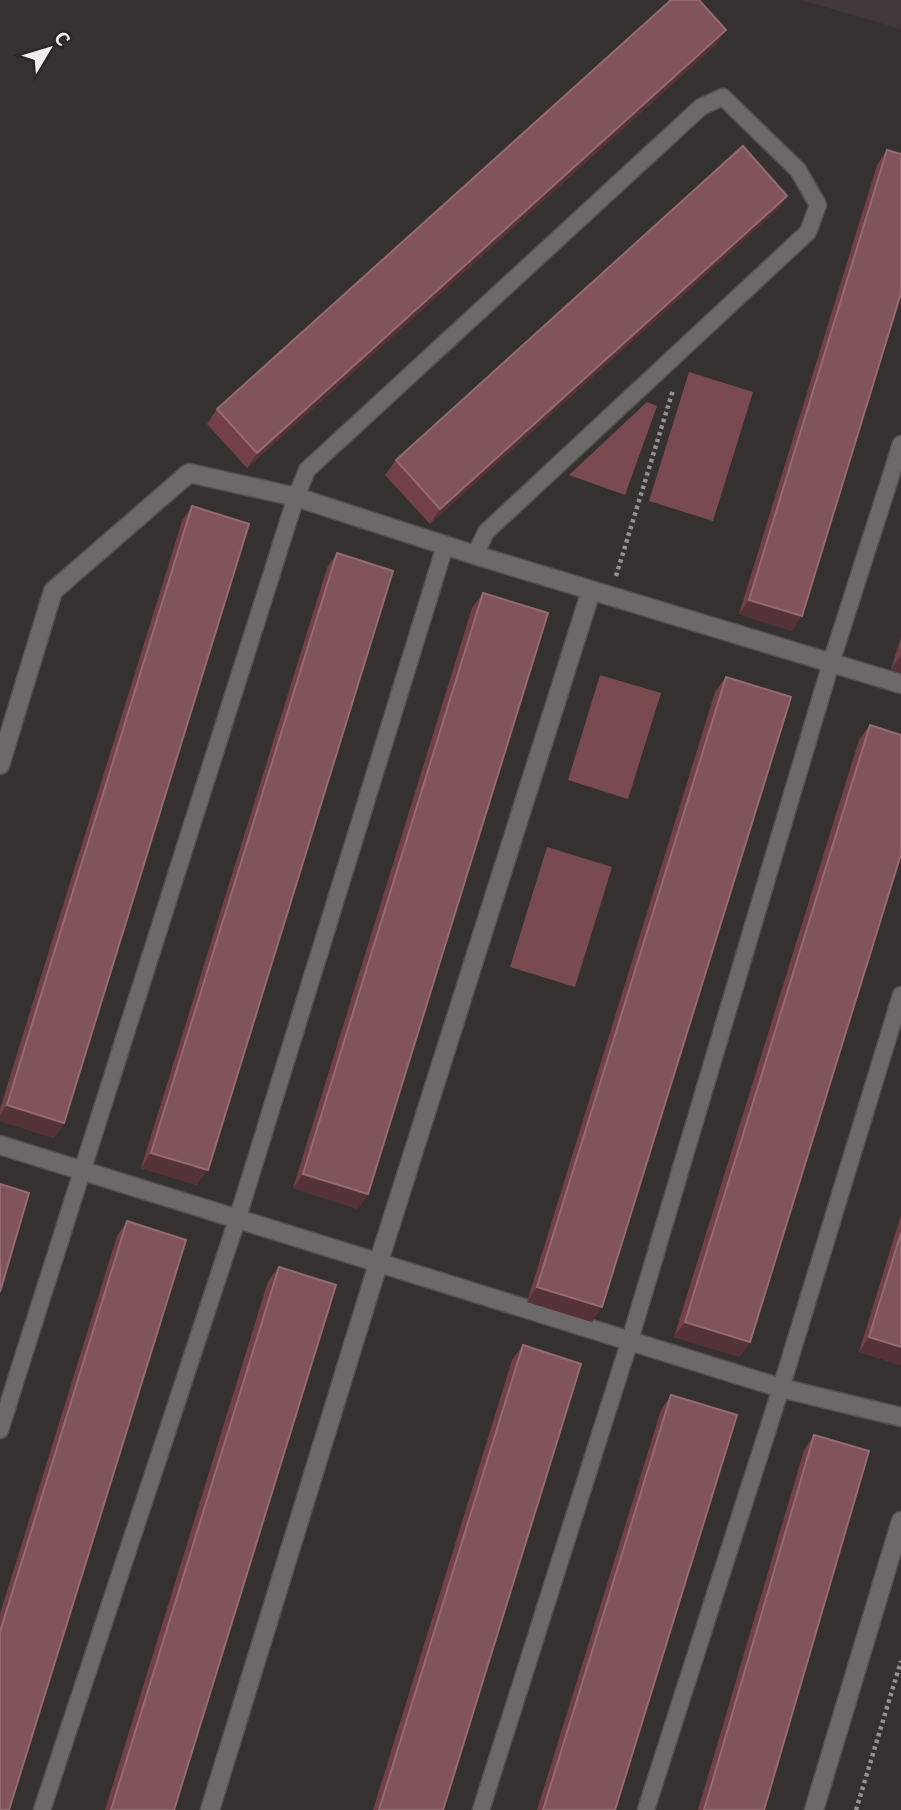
<svg xmlns="http://www.w3.org/2000/svg" width="901" height="1810" font-family="Bitter,serif">
  <style>
    .built { fill: #433839 }
    .green { fill: #794b51 }
    .lines { fill: none; stroke-linecap: round; stroke-linejoin: round }
    .service-casing { stroke: #545050; stroke-width: 19 }
    .minor-casing { stroke: #545050; stroke-width: 21 }
    .path { stroke: #939090; stroke-width: 4.5; stroke-dasharray: 3.5 3.5; stroke-linecap: butt }
    .service { stroke: #6d6869; stroke-width: 16 }
    .minor { stroke: #6d6869; stroke-width: 18 }
    .wall { fill: #744048 }
    .shaded-wall { fill: #553238 }
    .building { fill: #81535a; stroke: #936b71; stroke-width: 2 }
  </style>
  <rect width="100%" height="100%" fill="#353131"/>
  <!-- built -->
  <path class="built" d="M801 0H901V29Z"/>
  <!-- green -->
  <path class="green" d="M689 372 753 392 713 521 649 501Z
    M647 402 657 406 625 495 569 475Z
    M600 675 661 693 628 799 568 780Z
    M547 847 612 867 575 987 510 967Z"/>
  <g class="lines">
    <defs>
      <path id="service" d="M0 1430 296 497 307 470 701 107 723 97 798 170 818 205 808 232 486 532 475 555
        M42 1810 237 1220 445 546
        M481 1810 630 1340 831 663 901 444
        M646 1810 781 1388 901 995"/>
      <path id="minor" d="M0 765 53 591 189 473 296 497 475 555 901 684
        M0 1145 781 1388 901 1417
        M210 1810 378 1264 591 591
        M814 1810 901 1521"/>
    </defs>
    <!-- service casing -->
    <use href="#service" class="service-casing"/>
    <!-- minor casing -->
    <use href="#minor" class="minor-casing"/>
    <!-- path -->
    <path class="path" d="M616 576 673 390
      M856 1810 901 1661"/>
    <!-- service -->
    <use href="#service" class="service"/>
    <!-- minor -->
    <use href="#minor" class="minor"/>
  </g>
  <!-- wall -->
  <path class="wall" d="M716 45 247 468 207 424 217 409Z
    M887 150 792 631 739 614 877 165Z
    M787 196 777 210 430 524 385 475 396 460Z
    M192 506 64 1123 54 1138 0 1121V1109L182 521Z
    M337 553 197 1185 141 1168 327 568Z
    M483 593 358 1209 293 1188 472 608Z
    M901 637V672L891 669Z
    M726 677 592 1322 527 1302 715 692Z
    M870 725 740 1357 674 1337 859 740Z
    M901 1215V1365L859 1352Z
    M127 1221 0 1810V1614L117 1236Z
    M279 1267 174 1810H105L268 1281Z
    M523 1345 443 1810H373L512 1360Z
    M671 1395 615 1810H537L661 1410Z
    M814 1435 764 1810H698L804 1450Z"/>
  <!-- shaded-wall -->
  <path class="shaded-wall" d="M726 30 716 45 247 468 257 453Z
    M787 196 777 210 430 524 440 509Z
    M749 600 802 616 792 631 739 614Z
    M901 655V672L891 669Z
    M7 1105 64 1123 54 1138 0 1121V1115Z
    M151 1153 208 1170 197 1185 141 1168Z
    M303 1174 368 1194 358 1209 293 1188Z
    M537 1287 602 1307 592 1322 527 1302Z
    M685 1322 750 1342 740 1357 674 1337Z
    M869 1337 901 1347V1365L859 1352Z"/>
  <!-- building -->
  <path class="building" d="M671 0H699L726 30 257 453 217 409Z
    M743 146 787 196 440 509 396 460Z
    M887 150 901 154V293L802 616 749 600Z
    M192 506 249 524 64 1123 7 1105Z
    M337 553 393 571 208 1170 151 1153Z
    M483 593 548 613 368 1194 303 1174Z
    M726 677 791 697 602 1307 537 1287Z
    M870 725 901 735V854L750 1342 685 1322Z
    M0 1184 29 1193 0 1292Z
    M127 1221 186 1240 9 1810H0V1632Z
    M901 1233V1347L869 1337Z
    M279 1267 336 1285 174 1810H111Z
    M523 1345 581 1364 443 1810H379Z
    M671 1395 737 1415 615 1810H543Z
    M814 1435 869 1451 764 1810H704Z"/>
  <!-- north arrow -->
  <g transform="translate(49 49) rotate(52)" stroke="#2b2727" stroke-width="5" paint-order="stroke">
  <path d="M0-5L12 26L0 18L-12 26Z" fill="#efeded"/>
  <text y="-10" font-size="19" font-weight="bold" text-anchor="middle" fill="#efeded">С</text>
  </g>
</svg>
